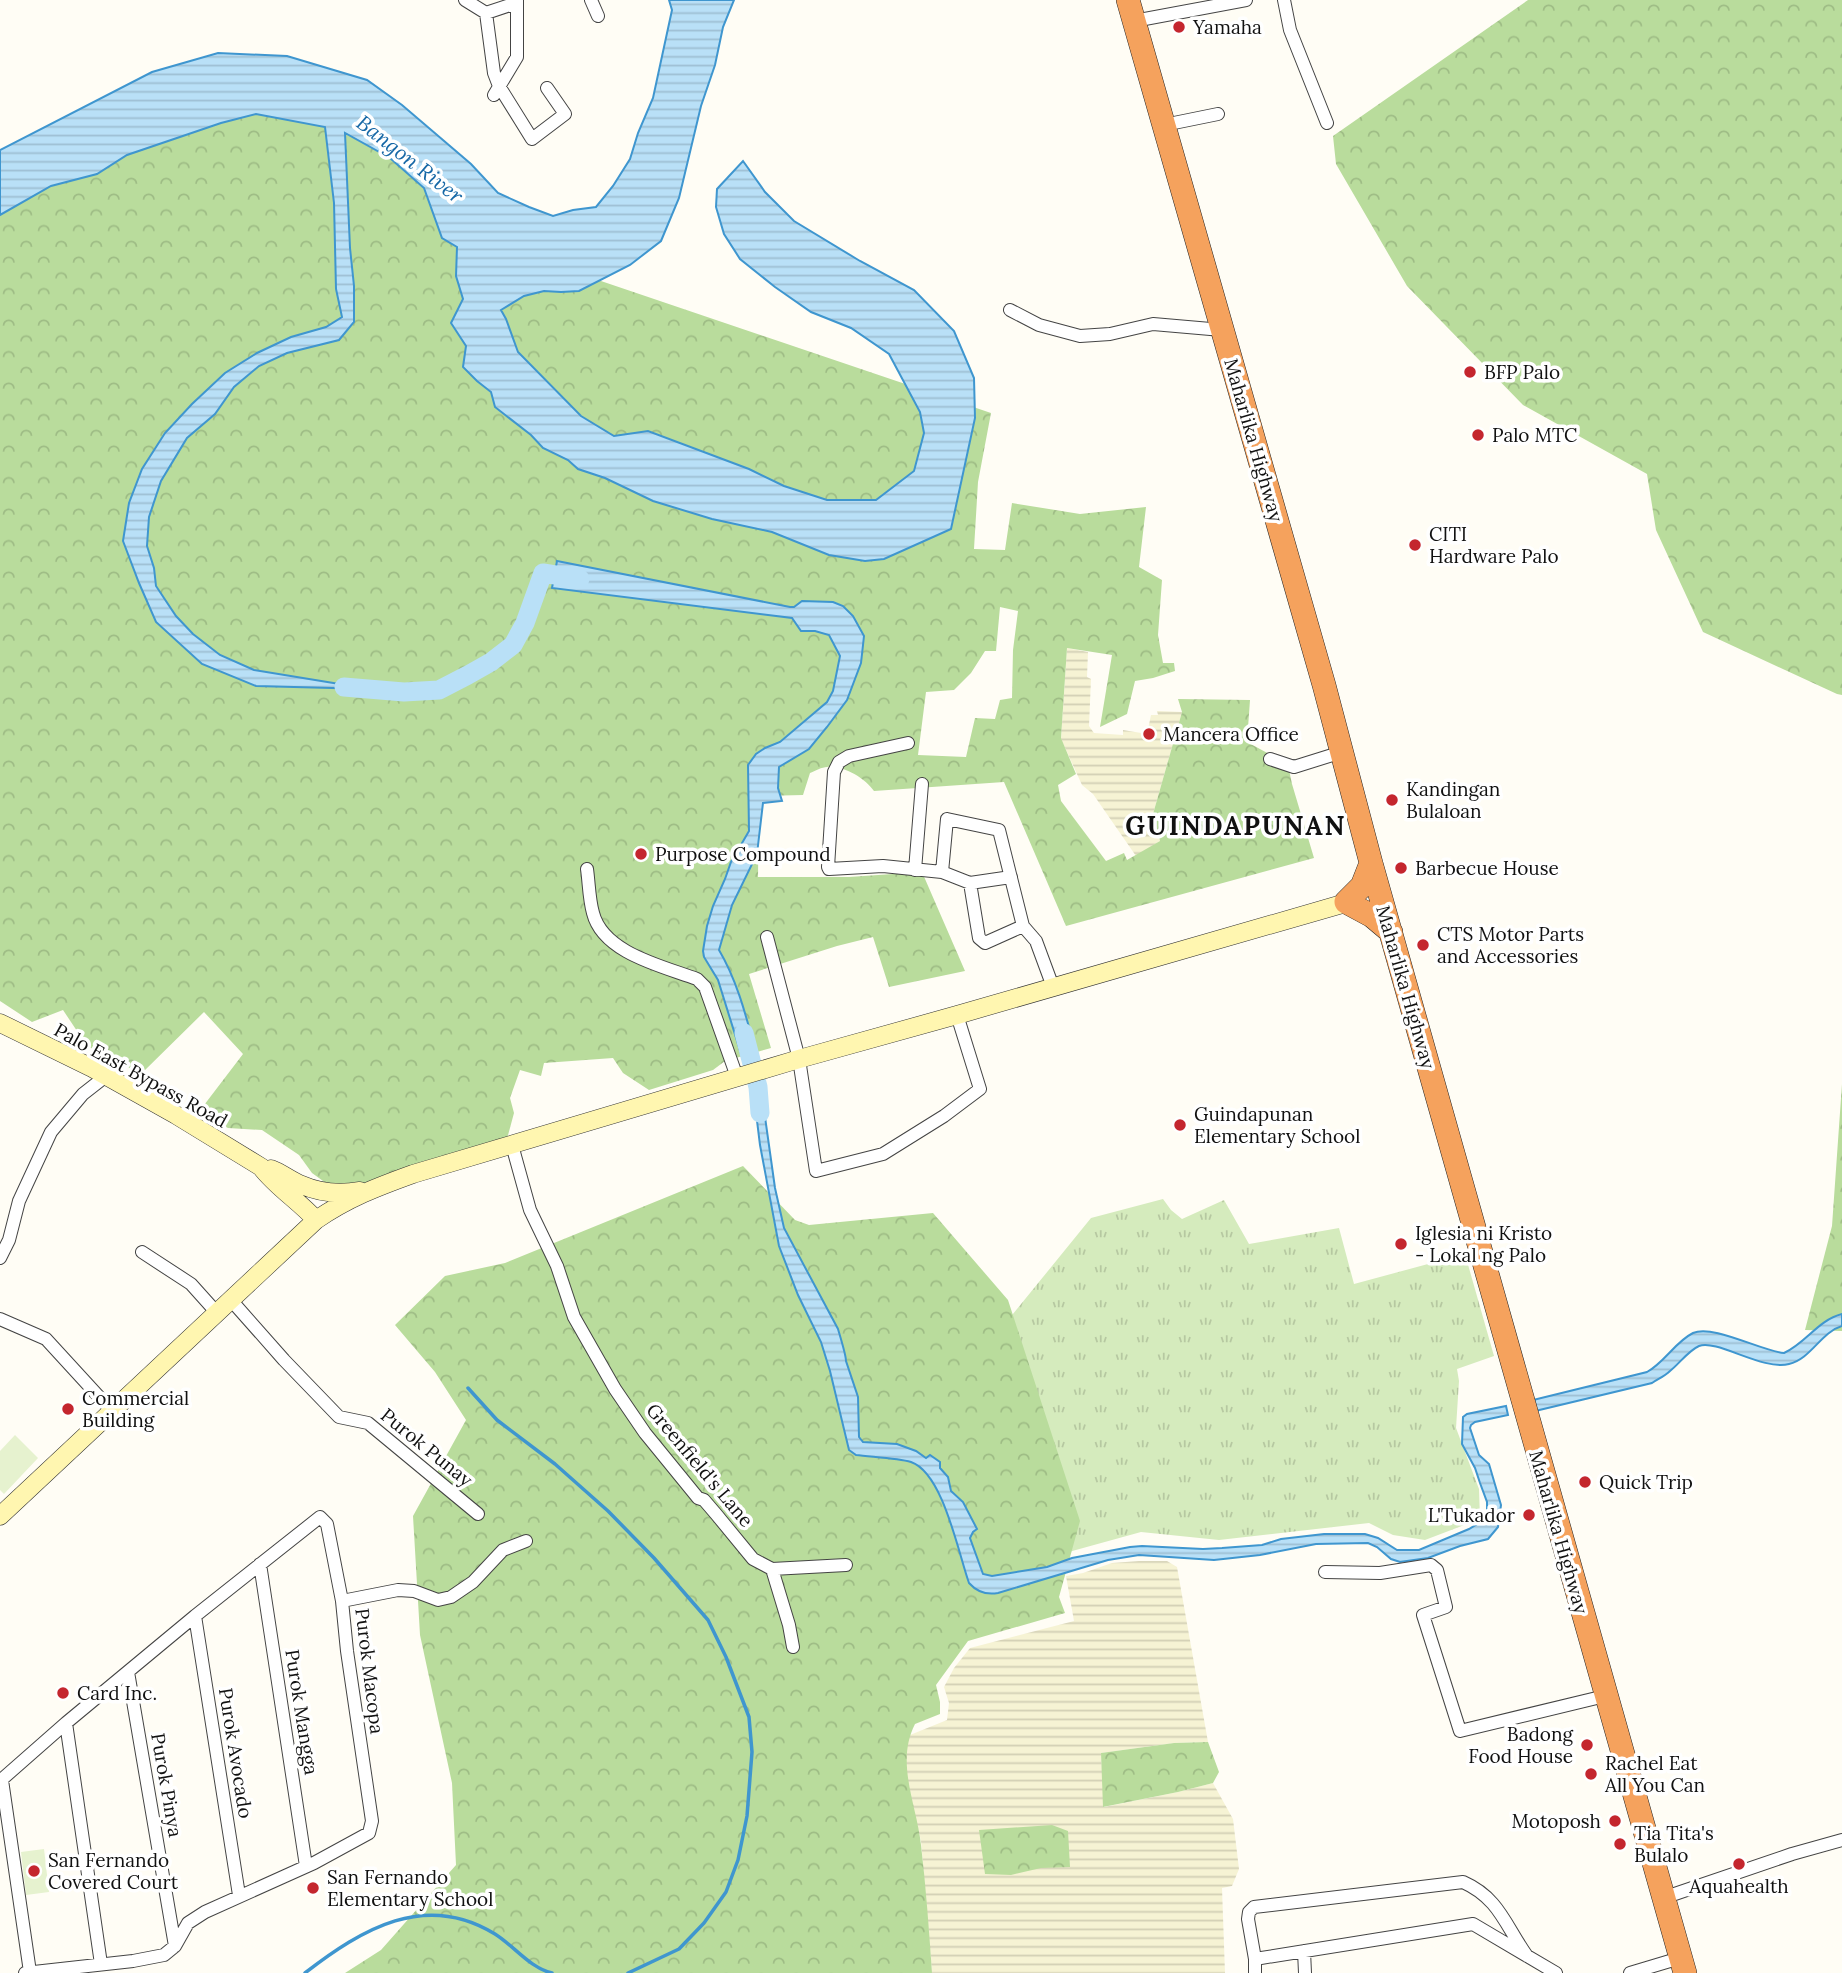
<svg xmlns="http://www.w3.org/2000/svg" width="1842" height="1973" font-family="Lora,serif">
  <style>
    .farmland { fill: url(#farmland-rules) }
    .grass { fill: url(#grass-tufts) }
    .forest { fill: url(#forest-crowns); fill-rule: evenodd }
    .pitch { fill: #e6f2cf }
    .water { fill: url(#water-rules); stroke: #3f96cf; stroke-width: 2 }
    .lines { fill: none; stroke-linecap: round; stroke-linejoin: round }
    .stream { stroke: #3f96cf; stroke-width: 3.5 }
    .river { stroke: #b9e0f7; stroke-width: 19 }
    .street-casing { stroke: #444; stroke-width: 14 }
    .secondary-casing { stroke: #333; stroke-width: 19 }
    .highway-casing { stroke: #222; stroke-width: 24 }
    .street { stroke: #fff; stroke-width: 12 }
    .secondary { stroke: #fff6b0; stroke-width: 18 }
    .highway { stroke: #f5a25d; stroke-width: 23 }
    .poi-dot { fill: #c4262e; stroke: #fff; stroke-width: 2.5 }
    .labels { text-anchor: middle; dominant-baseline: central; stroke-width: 7; stroke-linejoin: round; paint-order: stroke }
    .poi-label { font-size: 19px; fill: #111; stroke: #fff; text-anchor: start }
    .street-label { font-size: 19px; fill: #111; stroke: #fff }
    .water-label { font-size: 21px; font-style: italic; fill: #1768a6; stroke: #fff }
    .district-label { font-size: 26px; font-weight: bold; letter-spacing: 2px; fill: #111; stroke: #fff }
  </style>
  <defs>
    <pattern id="farmland-rules" width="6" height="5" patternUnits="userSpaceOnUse" patternTransform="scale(1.75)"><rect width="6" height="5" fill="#f6f3d4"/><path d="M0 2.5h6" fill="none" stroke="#d2cfb5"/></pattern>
    <pattern id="grass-tufts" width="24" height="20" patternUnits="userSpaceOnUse" patternTransform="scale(1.75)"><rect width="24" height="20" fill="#d5ebbd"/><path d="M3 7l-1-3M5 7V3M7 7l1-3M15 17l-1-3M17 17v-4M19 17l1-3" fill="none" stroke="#b6c8a1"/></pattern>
    <pattern id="forest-crowns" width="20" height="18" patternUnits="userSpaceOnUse" patternTransform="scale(1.75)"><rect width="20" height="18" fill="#b9dc9c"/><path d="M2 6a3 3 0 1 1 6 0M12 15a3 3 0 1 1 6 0" fill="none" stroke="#9ebc85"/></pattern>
    <pattern id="water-rules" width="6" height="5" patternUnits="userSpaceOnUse" patternTransform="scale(1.75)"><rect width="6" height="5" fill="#b9e0f7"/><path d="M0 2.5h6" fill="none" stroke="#9ebfd3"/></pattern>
  </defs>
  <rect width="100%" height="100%" fill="#fffdf5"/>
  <!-- farmland -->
  <path class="farmland" d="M1067 648 1088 652 1087 677 1091 679 1089 726 1094 733 1123 735V730L1147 734 1151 715H1158L1157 711 1182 712 1153 814 1160 841 1136 856 1093 794 1082 785 1061 739Z
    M1139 1561H1167L1177 1567 1208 1742 1174 1743 1101 1753 1104 1807 1178 1792 1213 1783 1233 1819 1239 1869 1232 1886 1222 1888 1225 1973H932L921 1841 916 1820 795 1752 910 1735 947 1720 949 1703 944 1687 954 1668 970 1648 1074 1621 1066 1576 1083 1573 1112 1563Z"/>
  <!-- grass -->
  <path class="grass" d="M1163 1199 1171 1210 1182 1219 1224 1200 1249 1244 1339 1228 1354 1284 1465 1254 1494 1356 1457 1369 1459 1381 1456 1428 1479 1489 1480 1519 1425 1540 1393 1535 1369 1523 1219 1540 1141 1532 1065 1553 991 1341 1091 1218Z"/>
  <!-- forest -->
  <path class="forest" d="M1528 0H1842V695L1837 694 1703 632 1656 530 1647 474 1523 405 1407 286 1336 164 1333 136Z
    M256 114 325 127 334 203 336 289 342 317 326 327 291 337 257 353 165 433 142 469 129 503 123 541 139 583 156 622 230 675 256 686 363 688 254 670 220 655 193 634 176 616 156 586 154 568 147 546 149 517 161 481 187 438 215 414 234 387 259 366 287 353 338 340 354 286 350 248 344 133 390 158 424 188 442 238 457 247 500 310 524 296 544 291 561 292 579 291 598 280 991 413 978 482 974 549 1005 550 1012 503 1080 514 1146 507 1139 567 1162 580 1158 635 1163 663H1174L1175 671 1153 678 1135 681 1127 714 1100 727 1112 655 1067 648 1061 738 1076 774 1058 785 1061 801 1106 861 1124 853 1127 860 1160 841 1153 814 1182 712 1178 699 1250 700 1247 742 1271 755 1287 760 1292 784 1314 858 1066 926 1004 782 874 791C865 778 843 765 827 767 822 767 815 771 810 773L803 795 759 796 758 877H849L922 872 965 971 889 987 873 937 837 946 749 974 771 1048 725 1061 713 1070 649 1090 623 1073 613 1058 544 1063 541 1076 520 1070 510 1098 514 1113 507 1139 350 1188 330 1186 312 1173 299 1155 262 1130 228 1128 198 1113 243 1054 204 1012 141 1074 87 1046 63 1010 32 1022 0 1001V215L51 186 97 174 127 155 221 123ZM1000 607 1018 611 1013 650 1012 698 1000 700 995 719 975 718 966 757 918 755 926 692 954 690 971 673 985 651H996Z
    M1842 1084V1331L1805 1330 1832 1226Z
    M743 1166 795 1220 809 1225 933 1213 1008 1300 1080 1521 1059 1597 1065 1613 968 1641 936 1685 940 1702V1714L915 1724C895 1763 917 1805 921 1845 926 1887 929 1930 932 1973H345L381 1950 456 1865 452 1783 420 1635 413 1516 466 1420 435 1372 395 1325 445 1276 505 1263Z
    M1208 1742 1219 1772 1213 1783 1178 1792 1103 1807 1101 1753 1174 1743Z
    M1052 1825 1068 1831 1070 1867 1041 1868 1011 1875 985 1874 979 1830Z"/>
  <!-- pitch -->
  <path class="pitch" d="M15 1435 38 1458 4 1494 0 1490V1451Z
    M44 1849 49 1892 26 1895 21 1852Z"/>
  <!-- water -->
  <path class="water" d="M669 0H734L723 27 715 65 701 106 679 198 661 241 630 265 579 291 561 292 544 291 524 296 501 310 506 319 518 352 581 416 614 436 648 431 749 469 784 486 827 500H876L914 471 924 433 920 412 889 354 851 328 811 312 775 287 740 259 724 234 716 207 717 189 743 161 765 192 794 221 860 261 914 290 954 331 974 378 975 418 951 529 884 559 865 561 829 555 772 532 712 519 653 501 605 478 578 469 568 460 543 448 531 435 495 407 491 392 477 381 463 367 466 346 451 323 463 299 456 276 457 247 442 238 424 188 390 158 345 133 350 248 354 286V322L339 340 287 353 259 366 234 387 215 414 187 438 161 481 149 517 147 546 154 568 156 586 176 616 193 634 220 655 254 670 370 689 256 686 202 664 156 622 139 583 123 541 129 503 142 469 165 433 192 404 225 373 257 353 291 337 326 327 342 317 336 289 334 203 325 127 256 114 221 123 127 155 97 174 51 186 0 215V150L152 72 218 53 287 56 367 80 402 105 471 164 498 193 529 207 553 216 573 210 596 207 613 186 630 159 638 133 653 98 672 10Z
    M557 561 790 607H794L802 601 833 602 843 606 853 616 864 636 861 663 847 700 827 727 809 749 779 767 778 788 782 801 763 803 757 854 732 905 719 950C738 982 747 1020 757 1056L743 1060 718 980 704 957 703 951 707 926 713 906 725 879 731 862 749 831 748 765 756 754 765 748 780 742 827 702 833 691 840 656 829 635 815 631H801L792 618 552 588Z
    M763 1086 764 1110 775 1188 784 1228 838 1329C840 1336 846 1355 846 1361L858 1397 859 1437 863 1442 897 1444 916 1451 926 1458 930 1455 940 1462V1468L948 1477 951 1491 963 1502 977 1529 973 1532 970 1538 983 1574 992 1576 1047 1567 1072 1558 1130 1547 1142 1546 1203 1549 1222 1548 1262 1545 1281 1539 1324 1534H1365L1378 1538 1397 1550H1419L1469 1529 1487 1518V1502L1480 1483 1475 1468 1462 1444 1463 1417 1467 1414 1506 1406 1508 1415 1475 1422 1471 1425 1470 1428 1479 1455 1489 1464 1501 1505 1498 1527 1488 1539 1460 1546 1428 1558 1400 1562 1391 1559 1377 1547 1368 1543 1316 1544 1260 1555 1214 1560 1139 1555 1108 1560 998 1593C987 1595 977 1592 969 1583 958 1552 943 1473 911 1462 897 1458 871 1457 856 1455L849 1450 830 1371 821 1342 798 1295 779 1246 760 1145 753 1088Z
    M1842 1314V1326C1821 1332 1811 1359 1789 1364 1763 1371 1717 1339 1699 1346 1688 1351 1680 1363 1670 1371 1665 1376 1658 1379 1652 1383L1531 1412 1529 1401 1647 1372C1665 1362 1675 1342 1693 1333 1713 1324 1761 1351 1784 1353 1806 1343 1818 1320 1842 1314Z"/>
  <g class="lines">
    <!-- stream -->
    <path class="stream" d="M468 1388 497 1420 555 1464 608 1511 654 1558 708 1620 726 1657 749 1717 752 1752 747 1816 738 1860 726 1892 704 1923 679 1949 628 1973
      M305 1973C362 1929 425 1891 495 1934 514 1946 530 1968 552 1973"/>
    <!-- river -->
    <path class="river" d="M344 687 404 692 439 690 468 675 491 662 513 645 525 623 543 573 580 579
      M744 1033 758 1087 760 1113"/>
    <defs>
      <path id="street" d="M465 0 486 13 516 3
        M591 0 598 16
        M1284 0 1290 30 1327 123
        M486 13 494 73 499 86 532 139 565 114 547 88
        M1134 21 1246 0
        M494 95 517 57V0
        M1164 125 1218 114
        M1010 310 1039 325 1080 336 1110 334 1153 324 1222 330
        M908 743 849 756 839 762 834 772 828 867 829 869 883 866 942 872
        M1270 759 1294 767 1342 752
        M587 869C589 883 589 899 593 913 603 953 662 966 697 979L705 987 737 1077
        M915 870 922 784
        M1011 877 970 883 942 872 947 819 999 830 1023 926 1036 941 1053 987
        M970 883 979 938 985 943 1023 926
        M767 937 799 1059 816 1171 883 1154 944 1116 980 1089 957 1015
        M512 1145 530 1210 557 1266 574 1317 615 1389 645 1433 698 1498 704 1500 716 1514 753 1559 772 1569 789 1625 793 1647
        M142 1252 191 1284 217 1313
        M0 1258 9 1240 19 1201 51 1132 83 1094 106 1076
        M231 1300 284 1360 339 1417 368 1423 478 1514
        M0 1319 46 1339 112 1411
        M260 1564 306 1866
        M772 1569 846 1565
        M1325 1572 1380 1573 1431 1565 1437 1570 1446 1607 1423 1615 1460 1731 1605 1696
        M342 1601 398 1590 414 1591 438 1600 451 1597 473 1582 503 1550 526 1541
        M195 1616 239 1895
        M128 1672 175 1946
        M66 1723 101 1964
        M2 1780 30 1972
        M0 1781 66 1723 195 1616 320 1517 327 1524 342 1601 347 1651 372 1821 369 1833 314 1863 205 1912 188 1923 175 1946 164 1955 133 1961 25 1973
        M1663 1898 1792 1854 1842 1840
        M1304 1951 1305 1973
        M1255 1959 1248 1919 1249 1912 1254 1907 1463 1882C1499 1898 1505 1925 1527 1956
        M1255 1973V1959L1473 1924 1556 1973
        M1630 1973 1680 1958"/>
      <path id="secondary" d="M0 1023 92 1068 176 1115 261 1167C276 1187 299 1201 316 1220
        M271 1169C282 1173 291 1181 302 1185 320 1193 341 1194 360 1191
        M0 1516 316 1220C348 1198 377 1187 413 1174L799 1059 957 1015 1356 900"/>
      <path id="highway" d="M1128 0 1324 685 1371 863 1685 1973
        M1371 863 1362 886 1346 902 1372 916 1391 932"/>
    </defs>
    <!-- street casing -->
    <use href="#street" class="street-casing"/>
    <!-- secondary casing -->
    <use href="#secondary" class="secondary-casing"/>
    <!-- highway casing -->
    <use href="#highway" class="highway-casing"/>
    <!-- street -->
    <use href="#street" class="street"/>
    <!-- secondary -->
    <use href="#secondary" class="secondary"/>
    <!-- highway -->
    <use href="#highway" class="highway"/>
  </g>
  <!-- markers -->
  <g class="poi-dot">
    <circle cx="1179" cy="27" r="7"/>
    <circle cx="1470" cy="372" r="7"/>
    <circle cx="1478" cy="435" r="7"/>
    <circle cx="1415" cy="545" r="7"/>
    <circle cx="1149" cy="734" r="7"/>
    <circle cx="1392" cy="800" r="7"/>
    <circle cx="641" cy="854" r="7"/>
    <circle cx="1401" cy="868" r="7"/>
    <circle cx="1423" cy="945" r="7"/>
    <circle cx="1180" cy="1125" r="7"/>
    <circle cx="1401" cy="1244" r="7"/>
    <circle cx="68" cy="1409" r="7"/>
    <circle cx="1585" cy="1482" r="7"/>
    <circle cx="1529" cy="1515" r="7"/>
    <circle cx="63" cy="1693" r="7"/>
    <circle cx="1587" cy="1745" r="7"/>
    <circle cx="1591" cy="1774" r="7"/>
    <circle cx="1615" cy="1821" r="7"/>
    <circle cx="1620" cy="1844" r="7"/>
    <circle cx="1739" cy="1864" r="7"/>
    <circle cx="34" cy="1871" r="7"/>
    <circle cx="313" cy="1888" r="7"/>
  </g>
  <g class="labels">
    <!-- poi labels -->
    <g class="poi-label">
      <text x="1193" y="27">Yamaha</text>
      <text x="1484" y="372">BFP Palo</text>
      <text x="1492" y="435">Palo MTC</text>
      <text x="1429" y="534">CITI<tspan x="1429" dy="22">Hardware Palo</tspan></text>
      <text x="1163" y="734">Mancera Office</text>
      <text x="1406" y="789">Kandingan<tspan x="1406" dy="22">Bulaloan</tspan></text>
      <text x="655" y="854">Purpose Compound</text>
      <text x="1415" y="868">Barbecue House</text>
      <text x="1437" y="934">CTS Motor Parts<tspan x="1437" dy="22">and Accessories</tspan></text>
      <text x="1194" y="1114">Guindapunan<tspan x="1194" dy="22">Elementary School</tspan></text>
      <text x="1415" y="1233">Iglesia ni Kristo<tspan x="1415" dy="22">- Lokal ng Palo</tspan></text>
      <text x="82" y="1398">Commercial<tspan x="82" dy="22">Building</tspan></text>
      <text x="1599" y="1482">Quick Trip</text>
      <text x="1515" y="1515" text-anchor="end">L'Tukador</text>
      <text x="77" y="1693">Card Inc.</text>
      <text x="1573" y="1734" text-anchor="end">Badong<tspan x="1573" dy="22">Food House</tspan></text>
      <text x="1605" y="1763">Rachel Eat<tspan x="1605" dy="22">All You Can</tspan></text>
      <text x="1601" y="1821" text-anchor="end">Motoposh</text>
      <text x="1634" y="1833">Tia Tita's<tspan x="1634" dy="22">Bulalo</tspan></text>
      <text x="48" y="1860">San Fernando<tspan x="48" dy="22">Covered Court</tspan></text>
      <text x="327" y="1877">San Fernando<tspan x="327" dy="22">Elementary School</tspan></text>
      <text x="1739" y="1886" text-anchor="middle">Aquahealth</text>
    </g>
    <!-- street labels -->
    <g class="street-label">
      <text transform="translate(1254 440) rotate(74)">Maharlika Highway</text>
      <text transform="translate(1406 987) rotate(74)">Maharlika Highway</text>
      <text transform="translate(141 1075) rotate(29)">Palo East Bypass Road</text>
      <text transform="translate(427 1447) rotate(39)">Purok Punay</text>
      <text transform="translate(700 1465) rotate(50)">Greenfield's Lane</text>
      <text transform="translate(1559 1532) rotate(74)">Maharlika Highway</text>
      <text transform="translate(370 1671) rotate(83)">Purok Macopa</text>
      <text transform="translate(302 1712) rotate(81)">Purok Mangga</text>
      <text transform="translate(236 1753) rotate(81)">Purok Avocado</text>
      <text transform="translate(167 1785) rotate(80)">Purok Pinya</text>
    </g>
    <!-- water labels -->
    <g class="water-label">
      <text transform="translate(410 159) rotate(38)">Bangon River</text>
    </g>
    <!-- district labels -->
    <g class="district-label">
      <text x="1236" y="825">GUINDAPUNAN</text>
    </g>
  </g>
</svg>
